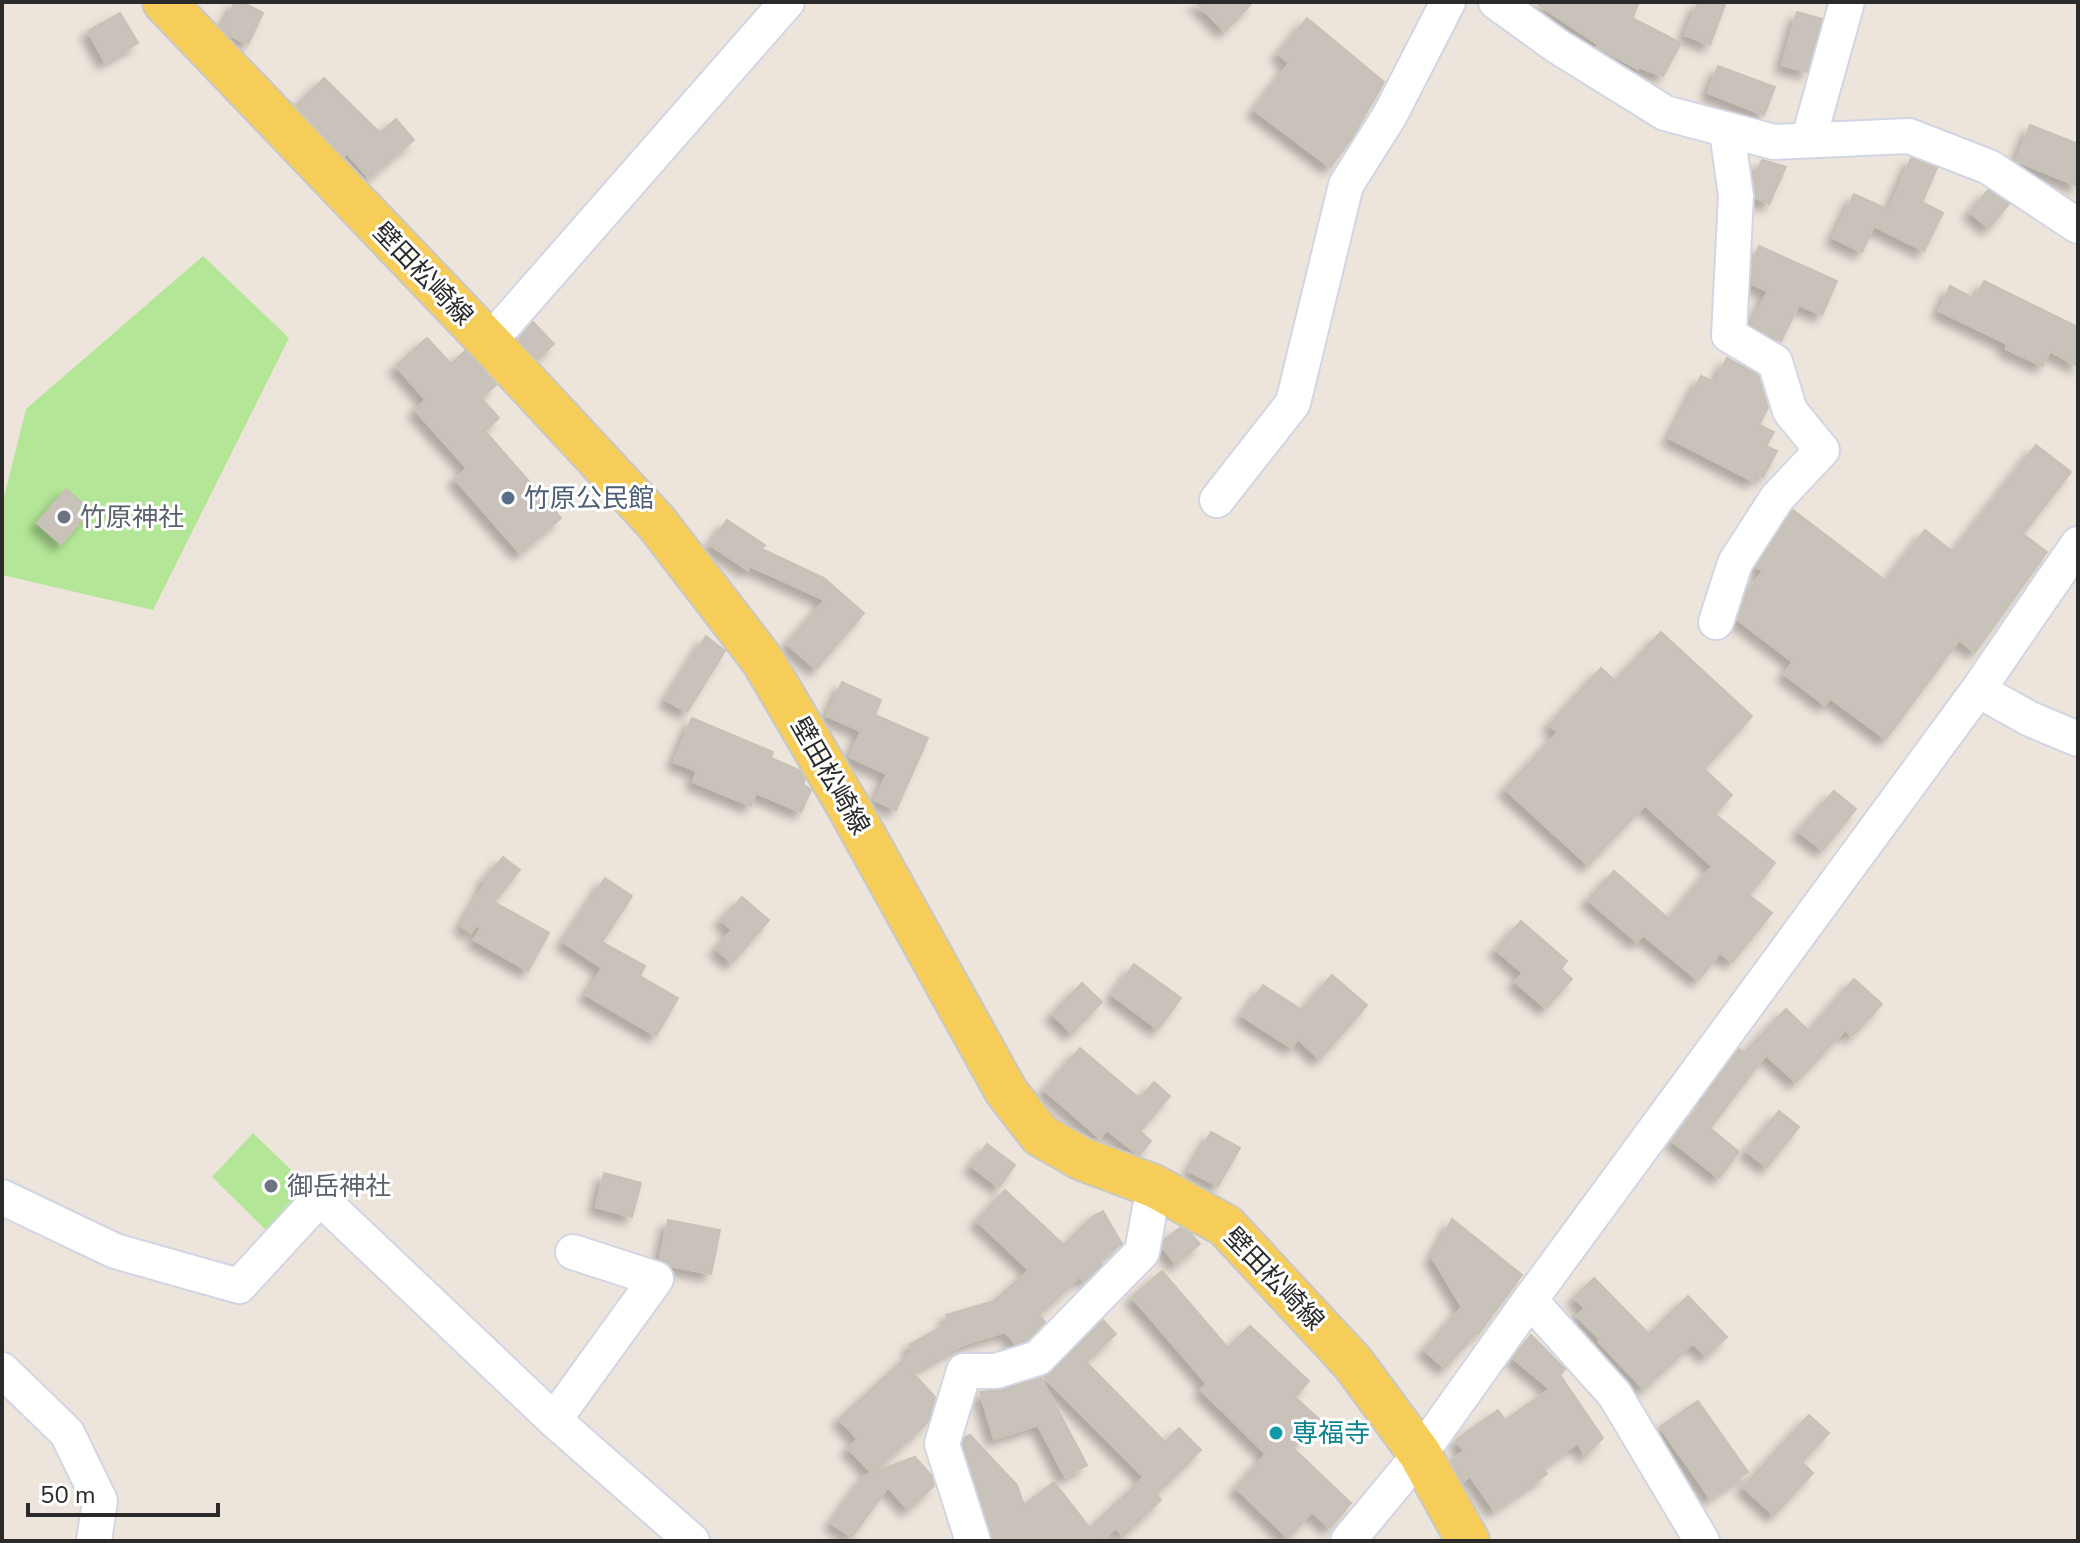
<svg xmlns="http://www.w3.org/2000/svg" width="2080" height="1543" font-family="'Nunito Sans','Noto Sans JP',sans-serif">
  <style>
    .green { fill: #b3e696 }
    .building { fill: #c8c2bb; stroke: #c8c1b5; stroke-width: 2; filter: url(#shadow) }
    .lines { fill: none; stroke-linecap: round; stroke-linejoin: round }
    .minor-casing { stroke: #d1d5e4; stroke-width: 38 }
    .major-casing { stroke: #c8c8c8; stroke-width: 46 }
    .minor { stroke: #fff; stroke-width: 34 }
    .major { stroke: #f6cd58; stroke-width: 42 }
    .service-dot { fill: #5c6f8a; stroke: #fff; stroke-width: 3 }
    .worship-dot { fill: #6b7280; stroke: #fff; stroke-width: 3 }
    .culture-dot { fill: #0f9aa8; stroke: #fff; stroke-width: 3 }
    .labels { text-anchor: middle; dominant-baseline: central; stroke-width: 6; stroke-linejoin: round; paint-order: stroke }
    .street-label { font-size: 26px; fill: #2a2a2a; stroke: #fff }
    .service-label { font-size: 26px; fill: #4e5e75; stroke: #fff; text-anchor: start }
    .worship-label { font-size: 26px; fill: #5b616d; stroke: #fff; text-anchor: start }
    .culture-label { font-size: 26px; fill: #0d838f; stroke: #fff; text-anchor: start }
  </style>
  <defs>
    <filter id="shadow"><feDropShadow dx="-7" dy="7" stdDeviation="4" flood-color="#0004"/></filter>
  </defs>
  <rect width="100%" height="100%" fill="#ede5dc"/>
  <!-- green -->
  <path class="green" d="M203 256 289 338 153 610 2 575V505L26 409Z
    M253 1133 320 1198 279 1243 212 1177Z"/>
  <!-- building -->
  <path class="building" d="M235 2H242L263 13 248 44 229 35 222 28Z
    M1195 2H1253L1225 31Z
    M1535 2H1639L1632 18 1681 43 1663 76 1639 67 1638 69 1597 47 1599 45Z
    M1698 2H1726L1710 45 1685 35Z
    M1797 12 1822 19 1807 72 1782 65Z
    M120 13 138 43 105 62 88 31Z
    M1307 18 1384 82 1352 138 1330 167 1254 110 1289 63 1278 54Z
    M1718 66 1775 87 1764 115 1708 93Z
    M324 78 380 133 396 119 414 140 369 178 347 153 344 156 296 106Z
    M2030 125 2078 144V186L2016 161Z
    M1911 158 1937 168 1922 202 1943 213 1924 251 1874 226 1862 252 1833 238 1854 194 1889 210Z
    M1762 160 1786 167 1769 204 1756 198 1754 178Z
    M1988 190 2009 204 1989 228 1970 212Z
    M1759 246 1837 281 1822 315 1799 305 1781 341 1751 325 1768 291 1752 284 1753 261Z
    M1984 281 2078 327V366L2050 351 2043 366 2006 349V343L1939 311 1950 286 1975 299Z
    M533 322 554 344 538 359 519 339Z
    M427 338 451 364 465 351 496 385 481 398 499 418 485 431 561 518 520 553 455 479 467 468 415 410 426 400 396 366Z
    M1727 358 1758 375 1768 408 1759 425 1774 432 1766 446 1777 451 1763 477 1757 474 1753 481 1669 438 1701 376 1715 382Z
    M2036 445 2071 472 2023 534 2047 552 1975 652 1959 640 1886 739 1830 698 1825 705 1784 674 1793 662 1738 620 1747 592 1763 571 1756 567 1793 510 1886 581 1925 530 1953 552Z
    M66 489 91 510 61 544 37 523Z
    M727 520 765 545 762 549 824 578 864 613 816 669 787 644 825 600 750 566 748 570 710 545Z
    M1661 632 1752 716 1704 769 1732 795 1715 814 1775 863 1749 895 1772 913 1732 962 1720 953 1698 980 1643 935 1637 942 1588 900 1614 871 1669 919 1712 866 1645 805 1588 865 1505 789 1558 732 1549 725 1601 668 1615 681Z
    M706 636 725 651 687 712 666 700Z
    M842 682 881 700 875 715 928 738 896 810 875 800 887 774 850 757 861 731 827 716Z
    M692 718 773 752 771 758 799 770 805 780 803 784 811 790 801 812 756 793 751 806 693 782 697 771 674 762Z
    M1834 791 1856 809 1823 850 1798 831Z
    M503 857 520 870 494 902 549 933 528 971 474 940 481 928 477 925 471 933 461 926 485 883 483 881Z
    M605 878 632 896 602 942 645 966 640 976 678 998 656 1036 586 995 602 968 563 942Z
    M742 897 769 920 732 963 716 949 732 930 721 920Z
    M1521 921 1567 961 1561 969 1572 979 1546 1008 1515 982 1523 973 1496 950Z
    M1134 964 1181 998 1158 1029 1112 995Z
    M1332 975 1367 1005 1320 1059 1298 1039 1292 1048 1242 1016 1263 985 1302 1010Z
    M1854 979 1882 1004 1852 1036 1845 1030 1796 1082 1766 1055 1710 1128 1739 1152 1719 1178 1672 1141 1706 1098 1704 1097 1739 1049 1744 1053 1786 1009 1809 1031Z
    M1082 983 1102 1002 1072 1033 1052 1014Z
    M1080 1048 1140 1099 1154 1082 1170 1096 1140 1131 1151 1141 1139 1155 1107 1130 1100 1138 1044 1090Z
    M1779 1111 1799 1127 1767 1167 1746 1151Z
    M1211 1132 1240 1148 1218 1186 1189 1171Z
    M987 1144 1015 1165 999 1187 971 1166Z
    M604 1173 641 1183 632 1217 596 1207Z
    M1005 1190 1064 1245 1092 1217 1103 1211 1122 1244 1099 1260 1102 1264 1085 1281 1080 1276 1039 1315 1045 1322 1027 1340 1016 1344 1005 1332 961 1345 912 1372 935 1397 928 1422 874 1472 915 1457 931 1475 934 1486 908 1509 888 1487 852 1537 831 1523 864 1476 872 1473 848 1448 858 1439 839 1419 913 1351 909 1345 948 1323 946 1315 994 1301 1029 1270 977 1221Z
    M1452 1219 1522 1275 1478 1334 1477 1332 1445 1368 1424 1350 1462 1307 1432 1257Z
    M668 1220 720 1230 711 1274 671 1266 660 1259Z
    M1180 1228 1191 1234 1200 1244 1176 1264 1163 1248 1164 1240Z
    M1162 1271 1228 1348 1250 1326 1309 1381 1295 1397 1319 1419 1293 1448 1351 1503 1330 1528 1312 1512 1288 1538 1236 1488 1266 1454 1201 1390 1207 1384 1132 1297Z
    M1594 1278 1649 1334 1688 1296 1727 1337 1706 1356 1693 1343 1644 1389 1599 1342 1601 1340 1577 1316 1585 1308 1574 1298Z
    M1103 1320 1116 1334 1086 1362 1165 1442 1179 1428 1201 1450 1156 1494 1161 1500 1123 1536 1116 1528 1100 1541H992L963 1444 965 1437 970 1435 1017 1485 1024 1505 1054 1482 1090 1528 1144 1477 1044 1377 1052 1372Z
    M1531 1335 1565 1369 1560 1375 1603 1438 1585 1456 1578 1443 1543 1467 1547 1474 1494 1510 1470 1476 1463 1482 1451 1460 1464 1451 1456 1440 1498 1410 1505 1420 1550 1389 1513 1358Z
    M1041 1378 1087 1465 1065 1477 1038 1425 994 1439 980 1392 1001 1390Z
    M1698 1401 1748 1472 1710 1498 1660 1427Z
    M1809 1415 1829 1433 1802 1462 1813 1473 1774 1515 1743 1487Z"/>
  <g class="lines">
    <defs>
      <path id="minor" d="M1496 2 1557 46 1665 113 1774 142 1909 136 1989 167 2078 226
        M1809 138 1847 2
        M489 342 787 2
        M1217 500 1293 403 1346 185 1390 115 1448 2
        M1716 622 1735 563 1777 498 1822 450 1790 411 1775 362 1729 335 1736 196 1727 131
        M1978 690 2030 719 2078 739
        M2 1197 115 1251 239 1286 320 1198 554 1420 692 1541
        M1530 1300 1615 1395 1702 1541
        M2 1370 67 1433 100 1501 94 1541
        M554 1420 656 1279 573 1252
        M973 1541 942 1444 964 1371H996L1038 1358 1142 1252 1154 1186
        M1348 1541 1420 1454 1530 1300 1978 690 2078 544"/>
      <path id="major" d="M164 2 489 342 656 522 763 661 848 806 1006 1091 1040 1135 1082 1159 1154 1186 1226 1226 1353 1363 1420 1454 1468 1541"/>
    </defs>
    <!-- minor casing -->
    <use href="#minor" class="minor-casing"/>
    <!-- major casing -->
    <use href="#major" class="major-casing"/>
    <!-- minor -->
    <use href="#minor" class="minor"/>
    <!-- major -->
    <use href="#major" class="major"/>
  </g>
  <!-- markers -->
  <circle class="service-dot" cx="508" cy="498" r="8"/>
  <g class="worship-dot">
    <circle cx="64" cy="517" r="8"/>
    <circle cx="271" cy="1186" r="8"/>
  </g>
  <circle class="culture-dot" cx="1276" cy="1433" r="8"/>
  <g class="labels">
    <!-- street labels -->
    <g class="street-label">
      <text transform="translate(423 274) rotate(46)">壁田松崎線</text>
      <text transform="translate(830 776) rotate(60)">壁田松崎線</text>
      <text transform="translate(1274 1279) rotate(46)">壁田松崎線</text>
    </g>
    <!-- service labels -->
    <g class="service-label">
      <text x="524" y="498">竹原公民館</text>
    </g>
    <!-- worship labels -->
    <g class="worship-label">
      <text x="80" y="517">竹原神社</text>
      <text x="287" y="1186">御岳神社</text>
    </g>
    <!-- culture labels -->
    <g class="culture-label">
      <text x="1292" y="1433">専福寺</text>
    </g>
  </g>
  <!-- border -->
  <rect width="2080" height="1543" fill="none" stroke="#2a2a2a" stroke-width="8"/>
  <!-- scale -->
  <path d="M28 1503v12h190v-12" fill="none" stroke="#2a2a2a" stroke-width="4"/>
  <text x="40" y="1503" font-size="24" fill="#2a2a2a" stroke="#ffffff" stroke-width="6" paint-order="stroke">50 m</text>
</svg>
